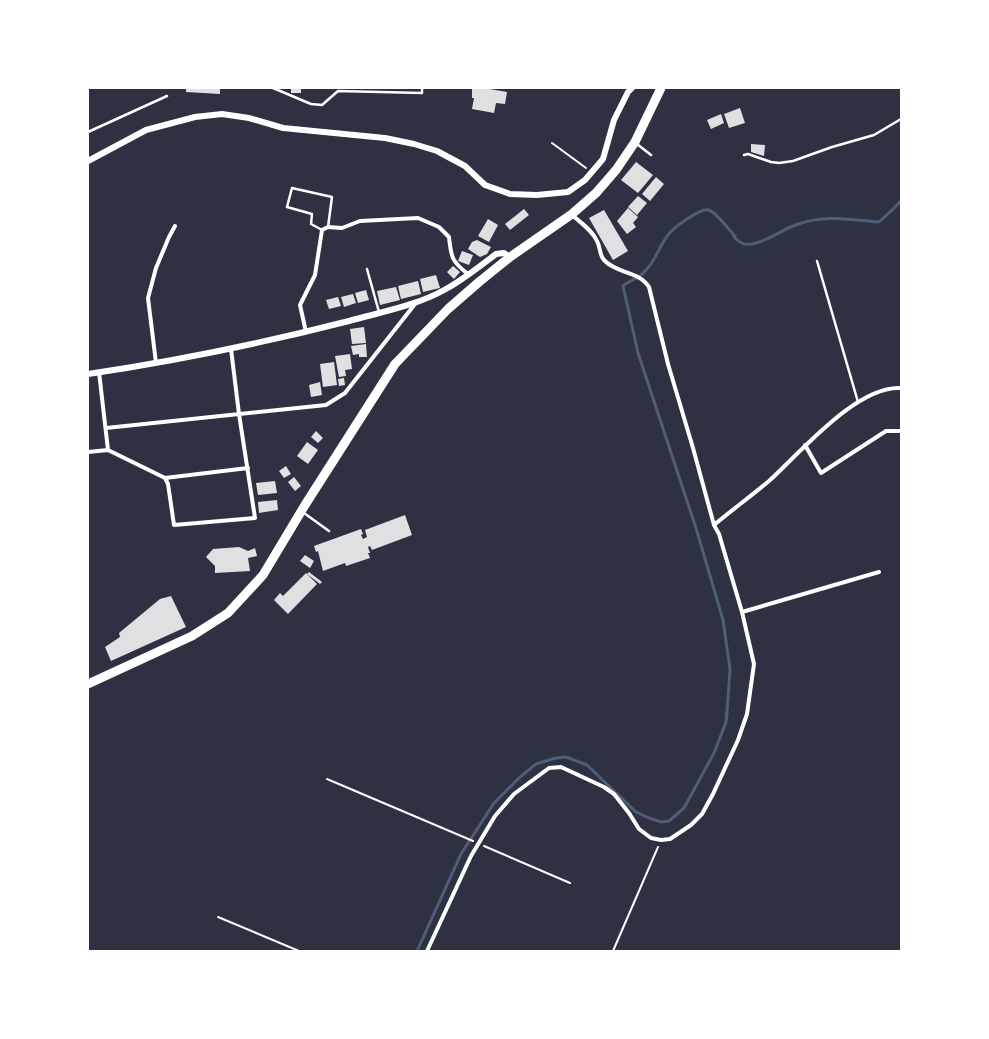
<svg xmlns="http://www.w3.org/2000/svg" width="989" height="1039" font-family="Karla,sans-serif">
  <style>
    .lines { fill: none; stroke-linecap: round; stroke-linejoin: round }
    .stream { stroke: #4f5d75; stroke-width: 3 }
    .building { fill: #e0e0e3 }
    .path { stroke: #fff; stroke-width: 2 }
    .service { stroke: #fff; stroke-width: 2.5 }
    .minor { stroke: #fff; stroke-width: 4 }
    .tertiary { stroke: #fff; stroke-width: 6 }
    .trunk { stroke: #fff; stroke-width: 9 }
  </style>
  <rect width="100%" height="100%" fill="#2d3142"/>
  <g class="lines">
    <!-- stream -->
    <path class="stream" d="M417 951 461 854 494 803 520 777 536 764 556 758 566 757 587 765 636 812 649 818 661 822 669 821 684 808 714 753 726 722 727 714H726L727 712 730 669 723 620 696 528 638 353 623 286C628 281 635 280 641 275 644 273 648 267 651 264 657 255 661 244 668 235 673 228 701 207 709 210 717 213 728 229 735 236L734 237C737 240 740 243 744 244 758 247 780 231 793 226 821 214 849 219 879 222L890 212 901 201"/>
  </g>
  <!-- building -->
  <path class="building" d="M186 88H220V94L186 92Z
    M291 88H301V93H291Z
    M472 88H484L507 92 505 104 496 103 494 113 472 109 474 98H472Z
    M740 108 745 123 729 128 724 114Z
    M721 114 724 123 711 129 707 120Z
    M751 144 765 145 764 156 751 152Z
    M636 162 653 175 638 193 621 180Z
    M656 177 664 184 650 201 642 194Z
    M638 196 647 203 637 215 628 207Z
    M628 208 638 217 633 223 636 227 627 234 617 221Z
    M524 209 529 215 510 230 505 224Z
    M604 210 628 251 613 260 589 218Z
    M488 219 498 225 489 242 478 236Z
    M477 240 491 247 487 254 480 257 468 249 472 242Z
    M462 251 473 255 469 265 458 261Z
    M453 266 460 272 454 279 447 272Z
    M436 275 440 288 423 292 420 279Z
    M418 281 421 294 401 299 398 286Z
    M396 287 400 300 380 305 377 291Z
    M366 290 369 300 358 303 355 293Z
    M353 294 356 303 344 307 341 297Z
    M338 297 341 306 329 309 326 300Z
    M364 327 366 343 352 344 350 329Z
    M366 344 367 357H359V354L353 355 351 346Z
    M350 354 352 369 345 370 346 376 339 377 335 356Z
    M334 362 337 385 323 387 320 364Z
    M344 378 345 385 339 386 338 379Z
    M320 382 322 395 311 397 309 385Z
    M316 431 323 438 318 443 311 437Z
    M307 442 318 450 308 464 297 456Z
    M286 466 291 474 284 478 279 471Z
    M294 477 301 486 295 491 288 482Z
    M275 481 277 493 258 495 256 483Z
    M277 500 278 510 259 513 258 502Z
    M405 515 412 535 372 550 370 546 368 547 370 553H368L370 558 346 566 345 563 323 571 318 551 316 552 314 546 361 529 363 534 361 535 363 539 367 537 365 530Z
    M239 547 248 551 255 548 257 556 248 558 250 571 215 573V566L206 557 213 549Z
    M305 555 314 561 310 568 300 561Z
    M309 572 322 582 320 584 307 574Z
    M306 573 317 584 288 614 274 600 280 593 283 596Z
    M171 596 186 627 111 661 105 647 120 637 119 633 160 599Z"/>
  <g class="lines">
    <!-- path -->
    <path class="path" d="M552 143 586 168
      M327 779 473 841
      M484 846 570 883
      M218 917 299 951
      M613 951 658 847"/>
    <!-- service -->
    <path class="service" d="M273 88 311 104 322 105 338 91 422 93V88
      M88 132 167 96
      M637 144 651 155
      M744 155 748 154 771 162 779 163 793 161 832 147 874 135 901 119
      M322 230 311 224 312 214 287 207 292 188 332 197 328 227
      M817 261 858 402
      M367 269 379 312
      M304 513 329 531"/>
    <!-- minor -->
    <path class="minor" d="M306 332 300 305 315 275 322 230 328 227 342 228 360 221 418 218 439 227 449 237C451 257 452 262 468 274
      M156 363 148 298 156 268 169 237 175 226
      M99 372 108 450
      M106 428 326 405 345 393 415 304
      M805 445 821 473 886 431H901
      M88 452 108 450 165 478 168 484 174 525 255 518 239 414 231 349
      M165 478 248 468
      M714 525C732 510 751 496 769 481 800 453 857 385 901 388
      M742 612 879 572
      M427 951 471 856 495 816 514 794 549 768 561 767 604 787 614 794 629 813 639 829 651 838 661 840 670 839 691 825 702 814 713 794 738 740 747 714 754 664 742 612 719 534 714 525 693 448 668 364 649 287C639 271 618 274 605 261 599 256 601 248 597 241 592 230 581 223 572 215"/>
    <!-- tertiary -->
    <path class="tertiary" d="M88 161 146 130 195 117 222 114 249 118 283 128 385 138 414 144 437 151 465 166 485 185 510 194 537 195 568 192 585 180 603 159 614 120 628 92 632 88
      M88 374C176 361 263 343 349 321 381 312 416 306 446 289 464 279 480 266 496 254L504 253 510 257"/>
    <!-- trunk -->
    <path class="trunk" d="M88 684 192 636 228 613 263 575 305 505 395 364 448 309 479 282 510 257 572 214 596 193 616 170 635 142 661 88"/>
  </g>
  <!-- border -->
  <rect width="989" height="1039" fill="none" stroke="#ffffff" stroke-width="178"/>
</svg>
